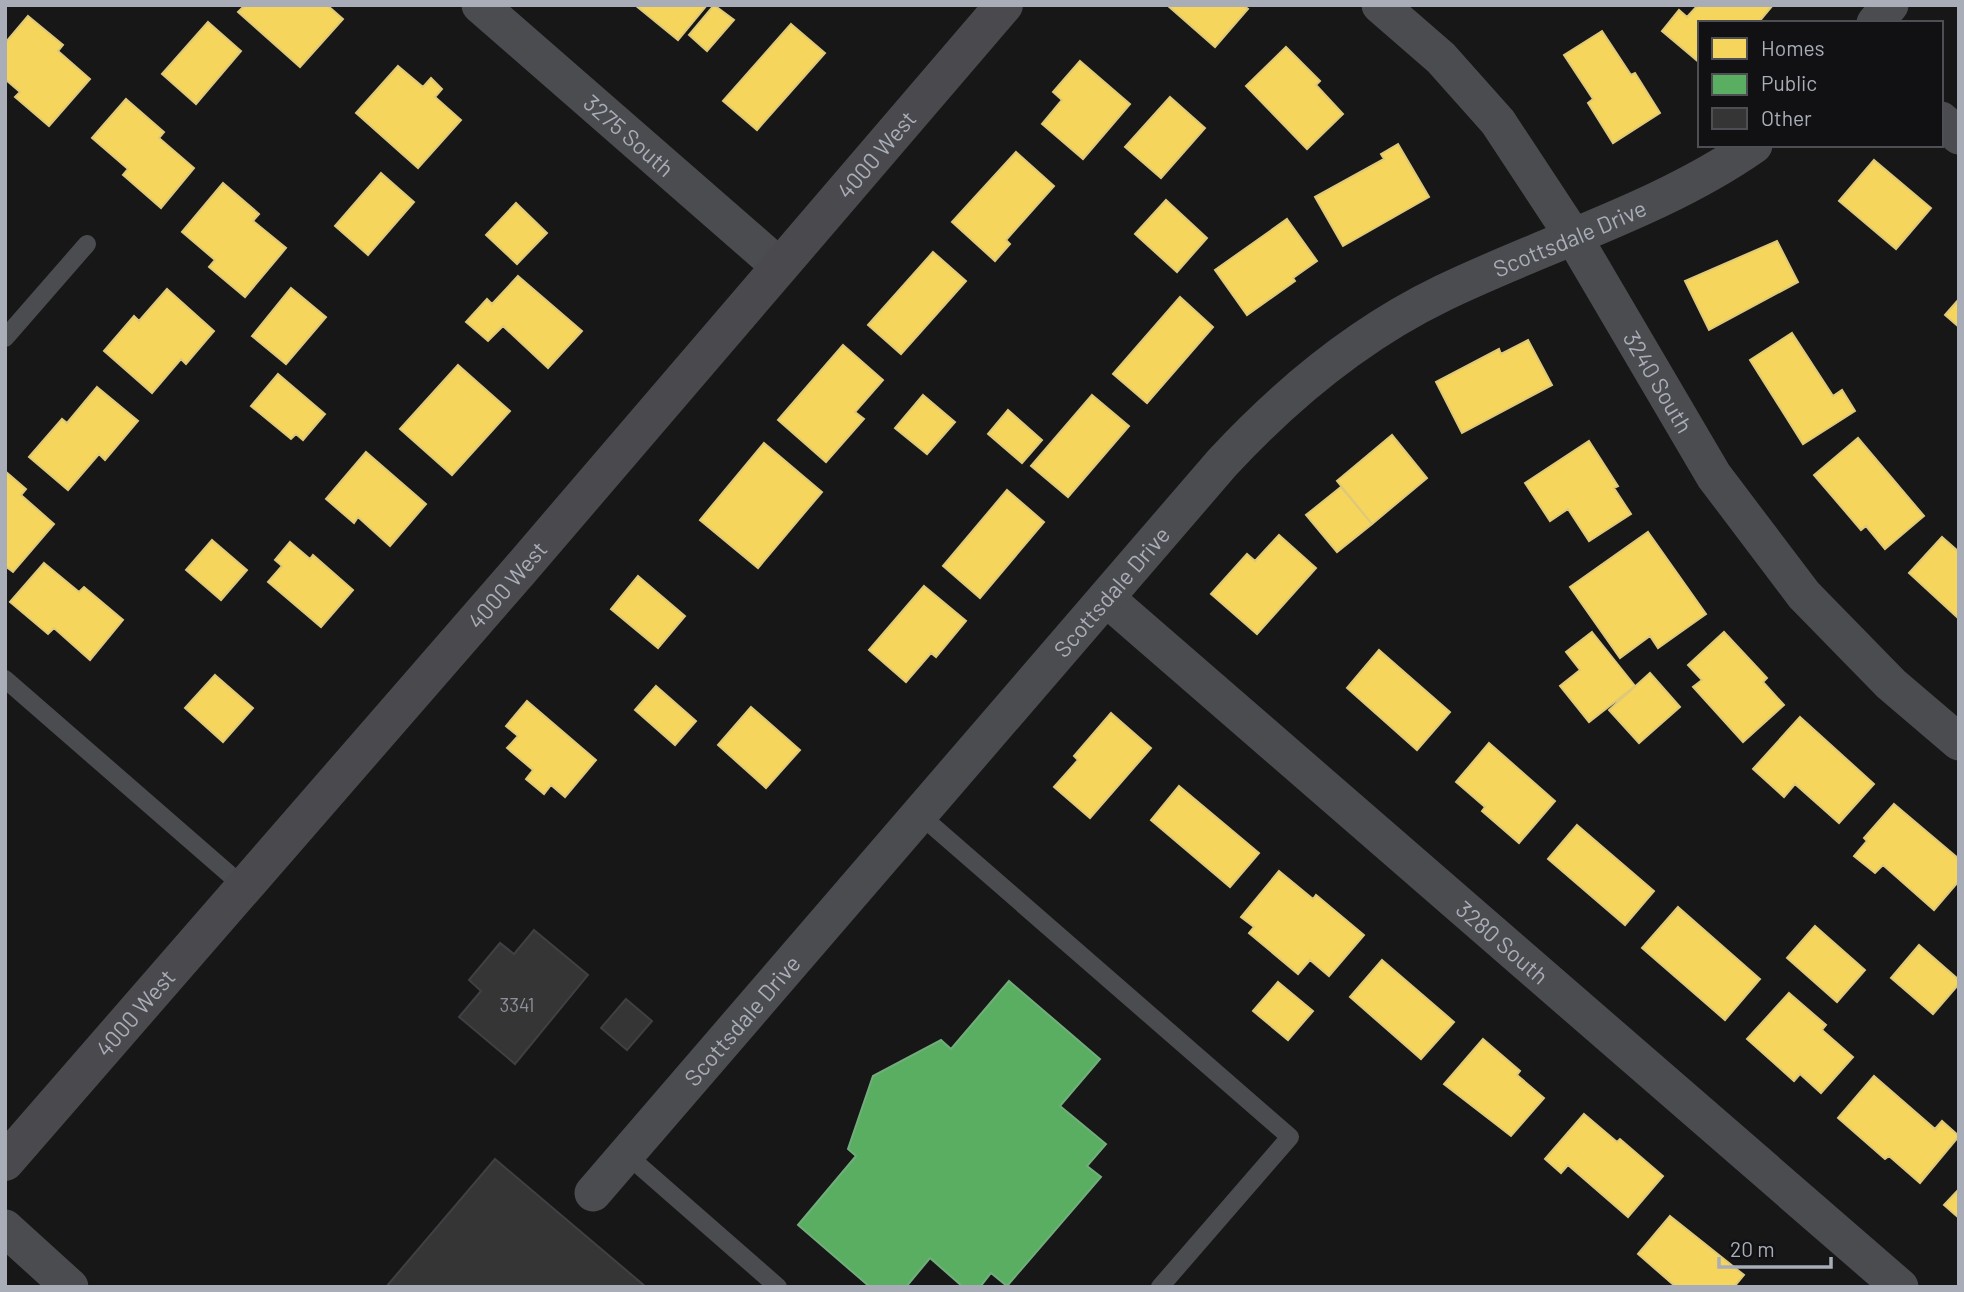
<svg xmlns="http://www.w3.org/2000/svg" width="1964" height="1292" font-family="Barlow,sans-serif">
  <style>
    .homes { fill: #f6d55c; stroke: #dfc978; stroke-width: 2 }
    .public { fill: #5aae61; stroke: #71ae7b; stroke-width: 2 }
    .building { fill: #353536; stroke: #3f4043; stroke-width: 2 }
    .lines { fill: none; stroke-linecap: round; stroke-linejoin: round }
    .lane { stroke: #4b4c50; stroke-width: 18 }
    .street { stroke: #4b4c50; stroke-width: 37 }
    .secondary { stroke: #4a4a4e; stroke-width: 38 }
    .labels { text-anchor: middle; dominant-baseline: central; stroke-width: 7; stroke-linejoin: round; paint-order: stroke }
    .number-label { font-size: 19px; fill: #8b8f98 }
    .street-label { font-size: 23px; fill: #a8adb8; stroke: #111113 }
  </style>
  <rect width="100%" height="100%" fill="#171717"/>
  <!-- homes -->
  <path class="homes" d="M245 5H327L343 19 300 67 238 12Z
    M635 5H707L678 40Z
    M714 5 734 20 707 51 689 35Z
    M1167 5H1243L1248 9 1215 47Z
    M1698 5H1773L1758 23H1700V63L1662 31 1679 10 1687 17Z
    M28 16 63 45 58 51 90 79 49 126 15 97 20 92 5 79V43Z
    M208 22 241 51 196 104 162 74Z
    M791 24 825 53 757 130 723 101Z
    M1602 31 1631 75 1635 73 1660 113 1613 143 1588 103 1593 99 1564 55Z
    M1286 47 1320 81 1316 85 1343 114 1307 149 1246 86Z
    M1080 61 1130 104 1083 159 1042 124 1062 100 1053 92Z
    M398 66 423 87 431 78 442 89 435 97 461 120 418 168 356 113Z
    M1170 97 1205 128 1161 178 1125 147Z
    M126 99 164 132 159 138 194 168 161 208 123 175 128 169 92 138Z
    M1398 144 1429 197 1343 246 1315 197 1384 159 1381 154Z
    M1016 152 1054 186 1006 240 1010 244 995 261 952 222Z
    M1874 160 1931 208 1896 249 1839 201Z
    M381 173 414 202 368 255 335 226Z
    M223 183 259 214 253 221 286 248 245 297 209 267 215 260 182 232Z
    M1166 200 1207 238 1177 272 1135 234Z
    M516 203 547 233 517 264 486 235Z
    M1287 219 1317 261 1293 278 1295 281 1247 315 1215 270Z
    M1777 241 1798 282 1709 330 1685 281Z
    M933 252 966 281 901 354 868 325Z
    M518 276 582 331 548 368 503 326 488 341 466 322 487 299 492 304Z
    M291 288 326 317 286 364 252 336Z
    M167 289 214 331 186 364 181 359 152 393 104 351 134 316 139 321Z
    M1180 297 1213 327 1147 403 1113 374Z
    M1959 299V327L1945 315Z
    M1792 333 1833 396 1842 390 1855 411 1803 444 1750 360Z
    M1528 340 1552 385 1462 433 1436 382 1499 349 1501 354Z
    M843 345 883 380 855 412 864 419 826 462 778 420Z
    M458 365 510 411 452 475 400 429Z
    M278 374 325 414 303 440 296 434 291 439 251 406Z
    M97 387 138 421 105 460 99 454 68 490 29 457 62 419 67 423Z
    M923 395 955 422 927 454 895 428Z
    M1092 395 1129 426 1068 497 1031 466Z
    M1008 410 1042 440 1022 463 988 434Z
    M1392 435 1427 478 1372 524 1337 481Z
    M1858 438 1924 516 1885 549 1866 526 1861 530 1814 475Z
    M1589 441 1618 486 1614 488 1631 514 1589 541 1568 509 1550 521 1525 483Z
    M764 443 822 492 758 568 700 520Z
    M366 452 426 504 390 546 358 517 354 523 326 499Z
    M5 471 26 489 21 495 54 524 13 572 5 566Z
    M1341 487 1372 524 1337 552 1306 515Z
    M1007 490 1044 522 980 598 943 566Z
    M1648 532 1706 614 1658 648 1650 636 1620 658 1570 587Z
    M1279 535 1316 568 1257 634 1211 594 1247 554 1255 561Z
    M1942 537 1959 552V619L1909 573Z
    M212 540 247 570 221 600 186 570Z
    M290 542 310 559 313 555 353 590 321 627 268 582 282 566 275 560Z
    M44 563 79 592 84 587 123 620 90 660 54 628 48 634 10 602Z
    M638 576 685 616 658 648 611 609Z
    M924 586 966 621 936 657 931 653 906 682 869 650Z
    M1592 632 1635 686 1589 722 1560 686 1580 670 1566 652Z
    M1724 632 1767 678 1763 682 1784 705 1743 742 1693 687 1702 680 1688 665Z
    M1379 650 1450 712 1417 750 1347 688Z
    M1650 673 1680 707 1639 743 1609 710Z
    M215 675 253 708 223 742 185 708Z
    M656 686 696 721 675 745 635 710Z
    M527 701 596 760 565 797 551 785 544 794 526 779 533 770 507 748 518 736 506 726Z
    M751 707 800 750 766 788 718 745Z
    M1111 713 1151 748 1090 818 1054 787 1078 760 1074 756Z
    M1800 717 1874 784 1839 823 1795 784 1784 797 1753 769Z
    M1489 743 1555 801 1519 843 1482 811 1485 807 1456 782Z
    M1179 786 1259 853 1230 887 1151 820Z
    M1894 804 1959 859V881L1934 910 1883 865 1875 873 1854 856 1867 841 1864 838Z
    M1577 825 1654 891 1625 925 1548 859Z
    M1279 871 1313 899 1316 895 1364 935 1329 976 1310 960 1298 974 1249 933 1254 927 1241 917Z
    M1678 907 1760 979 1725 1020 1642 948Z
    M1815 926 1865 970 1837 1002 1787 958Z
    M1919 945 1959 980V984L1933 1014 1891 978Z
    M1382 960 1454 1022 1421 1059 1350 997Z
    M1278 982 1313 1011 1288 1040 1253 1011Z
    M1789 993 1826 1025 1822 1030 1853 1057 1821 1093 1800 1074 1794 1081 1747 1039Z
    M1483 1039 1520 1071 1517 1075 1544 1098 1511 1136 1444 1084Z
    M1874 1076 1935 1129 1942 1121 1959 1136 1920 1183 1889 1156 1885 1159 1838 1118Z
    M1584 1114 1617 1142 1620 1139 1663 1176 1628 1217 1568 1165 1561 1173 1545 1159Z
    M1959 1189V1218L1944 1205Z
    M1670 1216 1744 1275 1734 1287H1676L1638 1254Z"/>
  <!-- public -->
  <path class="public" d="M1009 981 1100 1059 1060 1106 1106 1144 1087 1166 1101 1177 1007 1286 991 1273 980 1287H963L930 1258 906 1287H870L798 1225 856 1156 848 1149 873 1076 941 1040 951 1049Z"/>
  <!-- building -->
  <path class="building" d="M534 930 588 975 515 1064 459 1017 481 991 469 980 500 943 514 954Z
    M626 999 652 1021 627 1050 601 1028Z
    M495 1159 646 1287H386Z"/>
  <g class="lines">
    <!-- lane -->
    <path class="lane" d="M5 338 87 244
      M5 679 244 887
      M919 814 1290 1137 1160 1287
      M626 1154 778 1287"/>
    <!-- street -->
    <g class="street">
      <path id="s1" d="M480 5 779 266"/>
      <path id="s2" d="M1380 5 1441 58 1498 122 1573 236 1714 476 1804 595 1891 684 1959 742"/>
      <path d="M1875 23 1890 5"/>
      <path d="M1941 120 1959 136"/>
      <path id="s3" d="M1106 598 1900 1287"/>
      <path id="s4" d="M593 1193 1222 463C1284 396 1360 333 1443 293 1544 244 1663 209 1754 145"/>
      <path d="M5 1228 70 1287"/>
    </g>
    <!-- secondary -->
    <path class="secondary" id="s5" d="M5 1162 519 571 1004 5"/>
  </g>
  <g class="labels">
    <!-- number labels -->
    <g class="number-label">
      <text x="517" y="1004">3341</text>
    </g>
    <!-- street labels -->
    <g class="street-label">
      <text stroke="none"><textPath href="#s1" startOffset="198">3275 South</textPath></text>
      <text stroke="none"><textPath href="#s5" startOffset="1332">4000 West</textPath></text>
      <text stroke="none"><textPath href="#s4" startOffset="1382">Scottsdale Drive</textPath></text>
      <text stroke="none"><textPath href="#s2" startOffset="472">3240 South</textPath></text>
      <text stroke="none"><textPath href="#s5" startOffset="765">4000 West</textPath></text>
      <text stroke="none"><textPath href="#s4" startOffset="794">Scottsdale Drive</textPath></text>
      <text stroke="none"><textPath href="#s3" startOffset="525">3280 South</textPath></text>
      <text stroke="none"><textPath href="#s5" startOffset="198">4000 West</textPath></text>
      <text stroke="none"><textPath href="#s4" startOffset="228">Scottsdale Drive</textPath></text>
    </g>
  </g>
  <!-- border -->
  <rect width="1964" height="1292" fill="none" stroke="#a8adb8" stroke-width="14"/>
  <!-- legend -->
  <rect x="1698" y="21" width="245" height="126" fill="#111113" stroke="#4d4f55" stroke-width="2"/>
  <rect x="1712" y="38" width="35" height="21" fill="#f6d55c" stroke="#4d4f55" stroke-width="2"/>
  <text x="1761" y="56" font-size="21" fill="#a8adb8">Homes</text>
  <rect x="1712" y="74" width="35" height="21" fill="#5aae61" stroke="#4d4f55" stroke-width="2"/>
  <text x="1761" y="91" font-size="21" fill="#a8adb8">Public</text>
  <rect x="1712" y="108" width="35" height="21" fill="#353536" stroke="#4d4f55" stroke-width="2"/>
  <text x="1761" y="126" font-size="21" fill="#a8adb8">Other</text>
  <!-- scale -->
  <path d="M1719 1257v10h112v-10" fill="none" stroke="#a8adb8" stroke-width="3.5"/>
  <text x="1730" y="1257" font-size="21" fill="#a8adb8" stroke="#111113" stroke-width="5" paint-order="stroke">20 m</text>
</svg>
